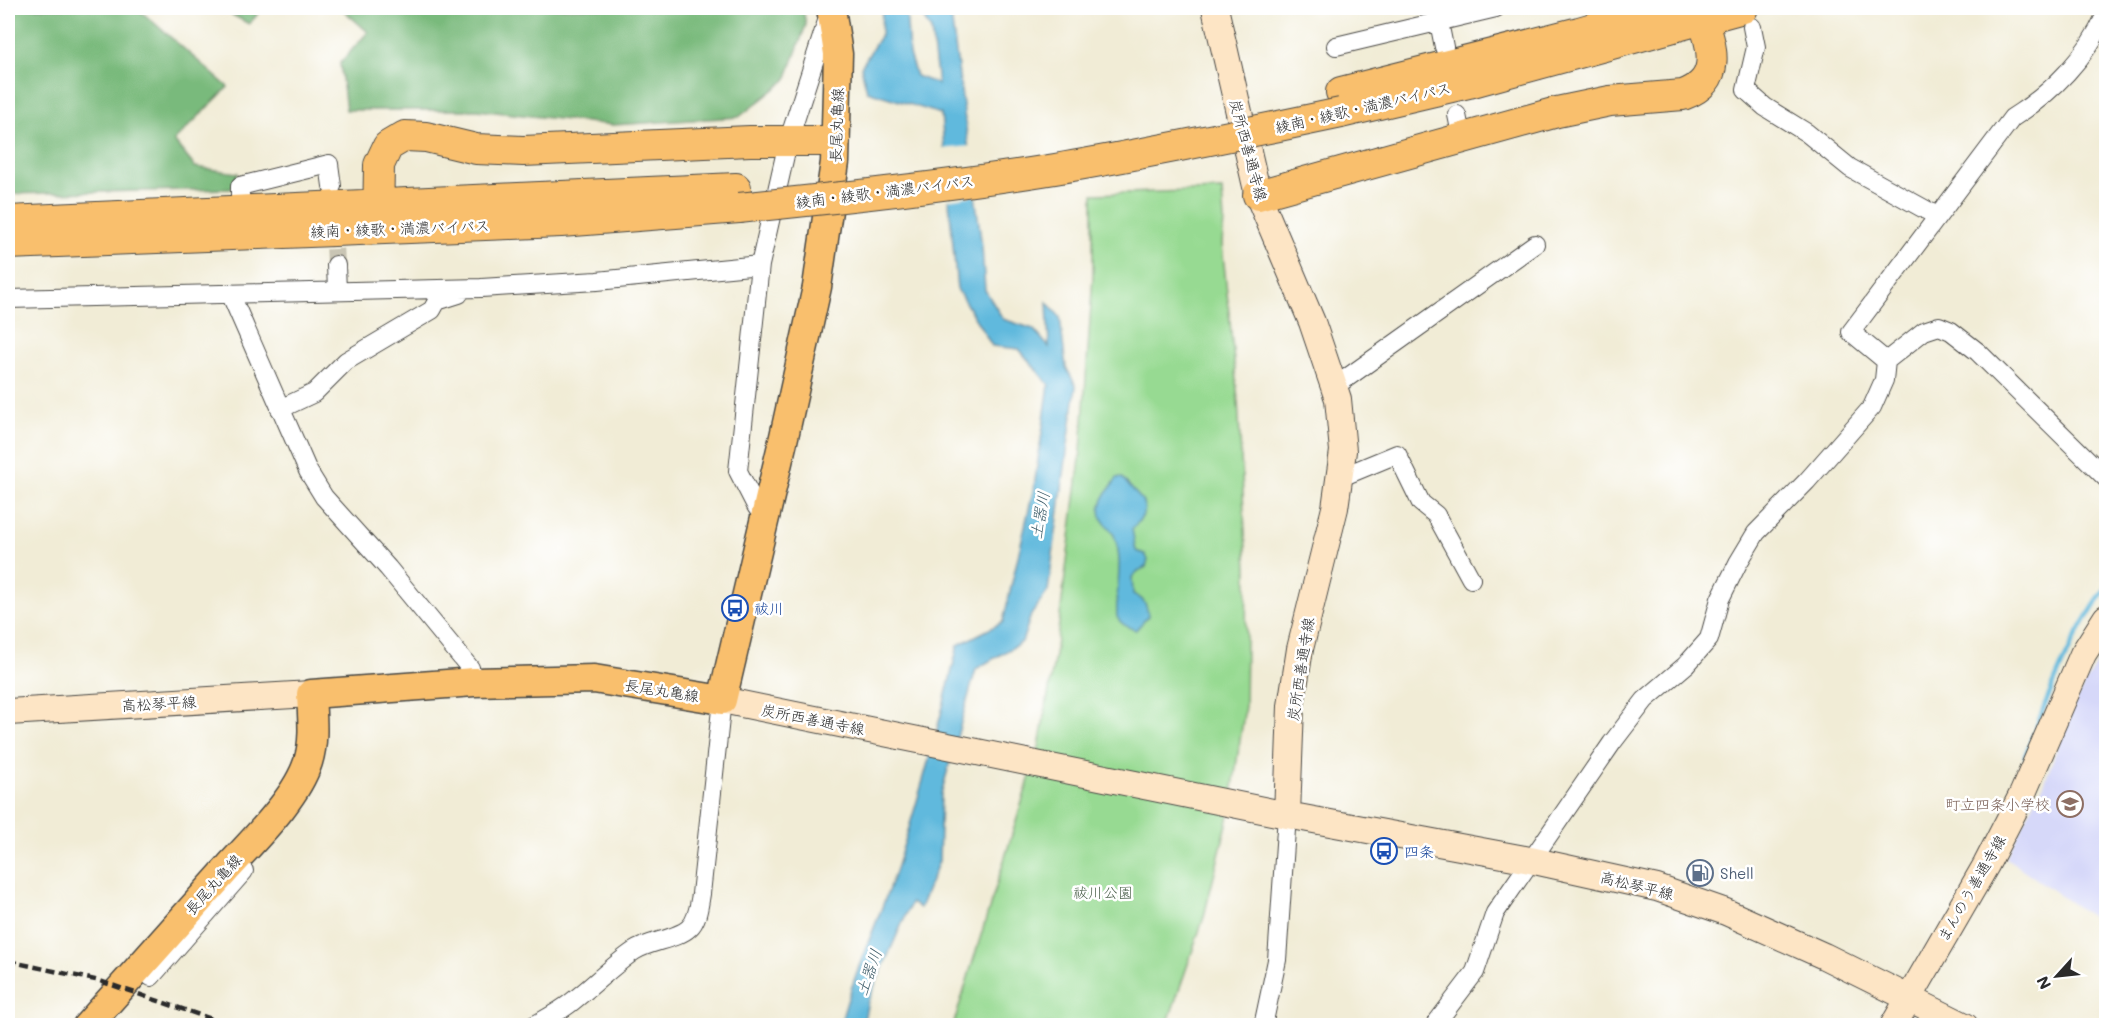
<svg xmlns="http://www.w3.org/2000/svg" width="2114" height="1033" font-family="Mali,'Klee One',sans-serif">
  <style>
    .built { fill: #d6d8f9 }
    .green { fill: #97da92; stroke: #61825e; stroke-width: 1.5 }
    .forest { fill: #79ba7c; stroke: #527254; stroke-width: 1.5 }
    .water { fill: #60b9dd; stroke: #467284; stroke-width: 1.5 }
    .pier { fill: #f1ecd6 }
    .lines { fill: none; stroke-linecap: round; stroke-linejoin: round }
    .stream { stroke: #60b9dd; stroke-width: 4.5 }
    .minor-tunnel { stroke: #c9c5b4; stroke-width: 18; stroke-dasharray: 18 9; stroke-linecap: butt }
    .minor-casing { stroke: #494845; stroke-width: 20 }
    .secondary-casing { stroke: #494845; stroke-width: 28 }
    .primary-casing { stroke: #494845; stroke-width: 31 }
    .trunk-casing { stroke: #494845; stroke-width: 32 }
    .minor { stroke: #fff; stroke-width: 18 }
    .secondary { stroke: #fde5c5; stroke-width: 26 }
    .primary { stroke: #f9bf6d; stroke-width: 28 }
    .trunk { stroke: #f9bf6d; stroke-width: 30 }
    .rail { stroke: #2b2b2b; stroke-width: 4.5; stroke-dasharray: 9 4.5; stroke-linecap: butt }
    .trunk-bridge-casing { stroke: #494845; stroke-width: 32; stroke-linecap: butt }
    .trunk-bridge { stroke: #f9bf6d; stroke-width: 30 }
    .labels { text-anchor: middle; dominant-baseline: central; stroke-width: 5; stroke-linejoin: round; paint-order: stroke }
    .street-label { font-size: 15px; fill: #2b2b2b; stroke: #fff }
    .transit-label { font-size: 15px; fill: #164399; stroke: #fff; text-anchor: start }
    .education-label { font-size: 15px; fill: #785e54; stroke: #fff; text-anchor: end }
    .service-label { font-size: 15px; fill: #4e5e75; stroke: #fff; text-anchor: start }
    .park-label { font-size: 15px; fill: #4b604a; stroke: #fff }
    .water-label { font-size: 16px; font-style: italic; fill: #3e5d69; stroke: #fff }
  </style>
  <rect width="100%" height="100%" fill="#fff"/>
  <filter id="ink" filterUnits="userSpaceOnUse"><feTurbulence type="fractalNoise" baseFrequency=".0167" numOctaves="2"/><feDisplacementMap in="SourceGraphic" scale="12" xChannelSelector="R" yChannelSelector="G"/><feConvolveMatrix kernelMatrix="1 2 1 2 8 2 1 2 1" color-interpolation-filters="sRGB"/></filter>
  <filter id="wash" filterUnits="userSpaceOnUse"><feTurbulence type="fractalNoise" baseFrequency=".008" numOctaves="4" result="noise"/><feDisplacementMap in="SourceGraphic" scale="24" xChannelSelector="R" yChannelSelector="G"/><feGaussianBlur stdDeviation="1.35" result="paint"/><feColorMatrix in="noise" values="0 0 0 0 0 0 0 0 0 0 0 0 0 0 0 0 0 1.4 0 .05"/><feComposite in="paint" operator="in"/></filter>
  <g filter="url(#wash)">
    <rect width="100%" height="100%" fill="#f1ecd6"/>
    <!-- built -->
    <path class="built" d="M2100 658 2106 663V927L2006 858 2044 784 2074 703Z"/>
    <!-- green -->
    <path class="green" d="M1222 190 1224 221 1222 244 1238 400 1247 569 1245 707 1228 820 1203 920 1167 1025 953 1026 1039 747 1055 655 1081 451 1093 276V194Z"/>
    <!-- forest -->
    <path class="forest" d="M8 8H137L228 87 174 141 195 167 238 173 231 189 8 194Z
      M220 8H263L249 24Z
      M341 8H803L806 25 786 80 739 117 613 125 477 110H346L340 63 368 32Z"/>
    <!-- water -->
    <path class="water" d="M882 8H906L909 54 916 76 938 84 931 30 924 19 923 8H950L982 247 985 290 1003 319 1033 329 1049 347 1047 302 1060 317 1066 367 1076 386 1048 591 1031 615 1022 642 976 669 941 794 939 861 920 908 911 903 868 1001 863 1025 840 1026C854 971 879 920 897 866 920 795 941 718 958 645L1003 622 1034 487 1049 385 1019 349 992 346 957 289 941 114 867 91 861 67 881 35Z
      M1121 477 1142 500 1145 509 1142 517 1132 529 1136 551 1145 554 1148 560 1146 567 1138 571 1132 577 1133 594C1144 599 1147 604 1148 616L1136 630C1129 628 1121 625 1117 617 1115 591 1124 564 1115 538 1111 525 1097 522 1101 506 1103 494 1112 487 1117 478Z"/>
    <!-- pier -->
    <path class="pier" d="M971 146 978 195 946 200 941 149Z"/>
    <g class="lines">
      <!-- stream -->
      <path class="stream" d="M2025 756C2048 697 2069 639 2106 588"/>
    </g>
  </g>
  <g filter="url(#ink)">
    <g class="lines">
      <!-- minor-tunnel -->
      <path class="minor-tunnel" d="M334 222 336 265"/>
      <defs>
        <path id="minor" d="M1439 22 1444 47
          M1752 27 1756 47 1746 90 1765 107 1807 133 1850 168 1937 216
          M1336 46 1496 8
          M1457 115 1462 139
          M240 211V186L329 164 332 186
          M336 265 337 291
          M230 293 308 471 324 497 388 568 470 668 474 682
          M8 299 481 288 597 281 760 265
          M1886 361 1851 332 2012 118C2052 93 2087 57 2106 14
          M1334 387 1535 244
          M280 409 314 393 346 361 432 310 437 301 459 294
          M1339 478 1397 454 1421 503 1436 515 1471 579
          M765 519 756 506 738 471 760 265 788 142 829 15
          M151 977 244 871
          M533 1026C547 1018 561 1011 573 1001 594 985 612 966 634 951 649 941 678 939 689 928 698 920 699 905 701 894L722 700
          M1263 1026 1277 960 1287 815
          M1434 1026 1475 972 1495 913 1612 743 1645 700 1686 665 1709 639 1720 599 1738 563 1756 533 1807 481 1872 407 1884 380 1886 361 1924 331 1939 326 1951 331 1978 352 2106 478"/>
        <path id="secondary" d="M1215 8 1258 195 1312 322 1334 387 1338 399 1343 451 1335 508 1300 649 1291 706 1287 815
          M722 700 1287 815 1530 860 1657 888 1726 912 1824 956 1965 1026
          M8 712 311 694
          M1893 1026 1986 865 2022 795 2083 654 2106 618"/>
        <path id="primary" d="M87 1026C134 973 181 920 228 868 254 839 296 799 308 762 315 740 312 717 311 694L474 682 594 679 722 700 783 441 817 287 835 162 838 54 831 8"/>
        <path id="trunk" d="M1341 92 1579 32 1662 8
          M1341 113 1469 83 1743 8
          M1258 195 1557 112 1610 101 1683 95C1727 79 1710 41 1699 8
          M8 221 736 188
          M378 223 379 165 388 146 405 136 426 137 476 149 523 151 750 141H835
          M8 244 561 222 739 208"/>
      </defs>
      <!-- minor casing -->
      <use href="#minor" class="minor-casing"/>
      <!-- secondary casing -->
      <use href="#secondary" class="secondary-casing"/>
      <!-- primary casing -->
      <use href="#primary" class="primary-casing"/>
      <!-- trunk casing -->
      <use href="#trunk" class="trunk-casing"/>
      <!-- minor -->
      <use href="#minor" class="minor"/>
      <!-- secondary -->
      <use href="#secondary" class="secondary"/>
      <!-- primary -->
      <use href="#primary" class="primary"/>
      <!-- trunk -->
      <use href="#trunk" class="trunk"/>
      <!-- rail -->
      <path class="rail" d="M8 961 100 981 232 1026"/>
      <defs>
        <path id="trunk-bridge" d="M739 208C845 197 950 186 1055 169 1151 153 1246 133 1341 113"/>
      </defs>
      <!-- trunk-bridge casing -->
      <use href="#trunk-bridge" class="trunk-bridge-casing"/>
      <!-- trunk-bridge -->
      <use href="#trunk-bridge" class="trunk-bridge"/>
    </g>
  </g>
  <!-- icons -->
  <defs>
    <symbol id="bus-ring" viewBox="-11 -11 22 22"><circle r="9.5" fill="#fff" stroke="#1a4fb4" stroke-width="1.5"/><path d="M-5-6H5V4H4V6H2V4H-2V6H-4V4H-5ZM-3.5-4V0h7V-4ZM-3.5 1.2v1.5H-2V1.2ZM2 1.2v1.5H3.5V1.2Z" fill="#1a4fb4"/></symbol>
    <symbol id="school-ring" viewBox="-11 -11 22 22"><circle r="9.5" fill="#fff" stroke="#8d6e63" stroke-width="1.5"/><path d="M0-5L7-2L0 1L-7-2ZM-4 1L0 2.5L4 1V4Q0 6-4 4Z" fill="#8d6e63"/></symbol>
    <symbol id="fuel-ring" viewBox="-11 -11 22 22"><circle r="9.5" fill="#fff" stroke="#5c6f8a" stroke-width="1.5"/><path d="M-5.5-6h7V0h2V4h1.3V-2.5L3-4.5l.8-.8L6-3V5H2.5V1h-1V6h-7ZM-4.2-4.7v3.2H.2V-4.7Z" fill="#5c6f8a"/></symbol>
  </defs>
  <g fill-rule="evenodd">
    <use href="#bus-ring" x="720" y="593" width="30" height="30"/>
    <use href="#school-ring" x="2055" y="789" width="30" height="30"/>
    <use href="#bus-ring" x="1369" y="836" width="30" height="30"/>
    <use href="#fuel-ring" x="1685" y="858" width="30" height="30"/>
  </g>
  <g class="labels">
    <!-- street labels -->
    <g class="street-label">
      <text transform="translate(1363 107) rotate(-13)">綾南・綾歌・満濃バイパス</text>
      <text transform="translate(836 125) rotate(-88)">長尾丸亀線</text>
      <text transform="translate(1249 150) rotate(75)">炭所西善通寺線</text>
      <text transform="translate(885 191) rotate(-7)">綾南・綾歌・満濃バイパス</text>
      <text transform="translate(400 228) rotate(-2)">綾南・綾歌・満濃バイパス</text>
      <text transform="translate(1300 669) rotate(-81)">炭所西善通寺線</text>
      <text transform="translate(662 690) rotate(9)">長尾丸亀線</text>
      <text transform="translate(159 703) rotate(-3)">高松琴平線</text>
      <text transform="translate(813 719) rotate(11)">炭所西善通寺線</text>
      <text transform="translate(213 884) rotate(-48)">長尾丸亀線</text>
      <text transform="translate(1637 885) rotate(14)">高松琴平線</text>
      <text transform="translate(1971 888) rotate(-60)">まんのう善通寺線</text>
    </g>
    <!-- transit labels -->
    <g class="transit-label">
      <text x="754" y="608">祓川</text>
      <text x="1404" y="851">四条</text>
    </g>
    <!-- education labels -->
    <g class="education-label">
      <text x="2050" y="804">町立四条小学校</text>
    </g>
    <!-- service labels -->
    <g class="service-label">
      <text x="1720" y="873">Shell</text>
    </g>
    <!-- park labels -->
    <g class="park-label">
      <text x="1103" y="892">祓川公園</text>
    </g>
    <!-- water labels -->
    <g class="water-label">
      <text transform="translate(1039 515) rotate(-80)">土器川</text>
      <text transform="translate(868 972) rotate(-71)">土器川</text>
    </g>
  </g>
  <!-- margin -->
  <rect width="2114" height="1033" fill="none" stroke="#fff" stroke-width="30"/>
  <!-- north arrow -->
  <g transform="translate(2057 976) rotate(243)" stroke="#ffffff" stroke-width="4.5" paint-order="stroke">
  <path d="M0-4.5L10 22L0 15L-10 22Z" fill="#2b2b2b"/>
  <text y="-9" font-size="16" font-weight="bold" text-anchor="middle" fill="#2b2b2b">N</text>
  </g>
</svg>
